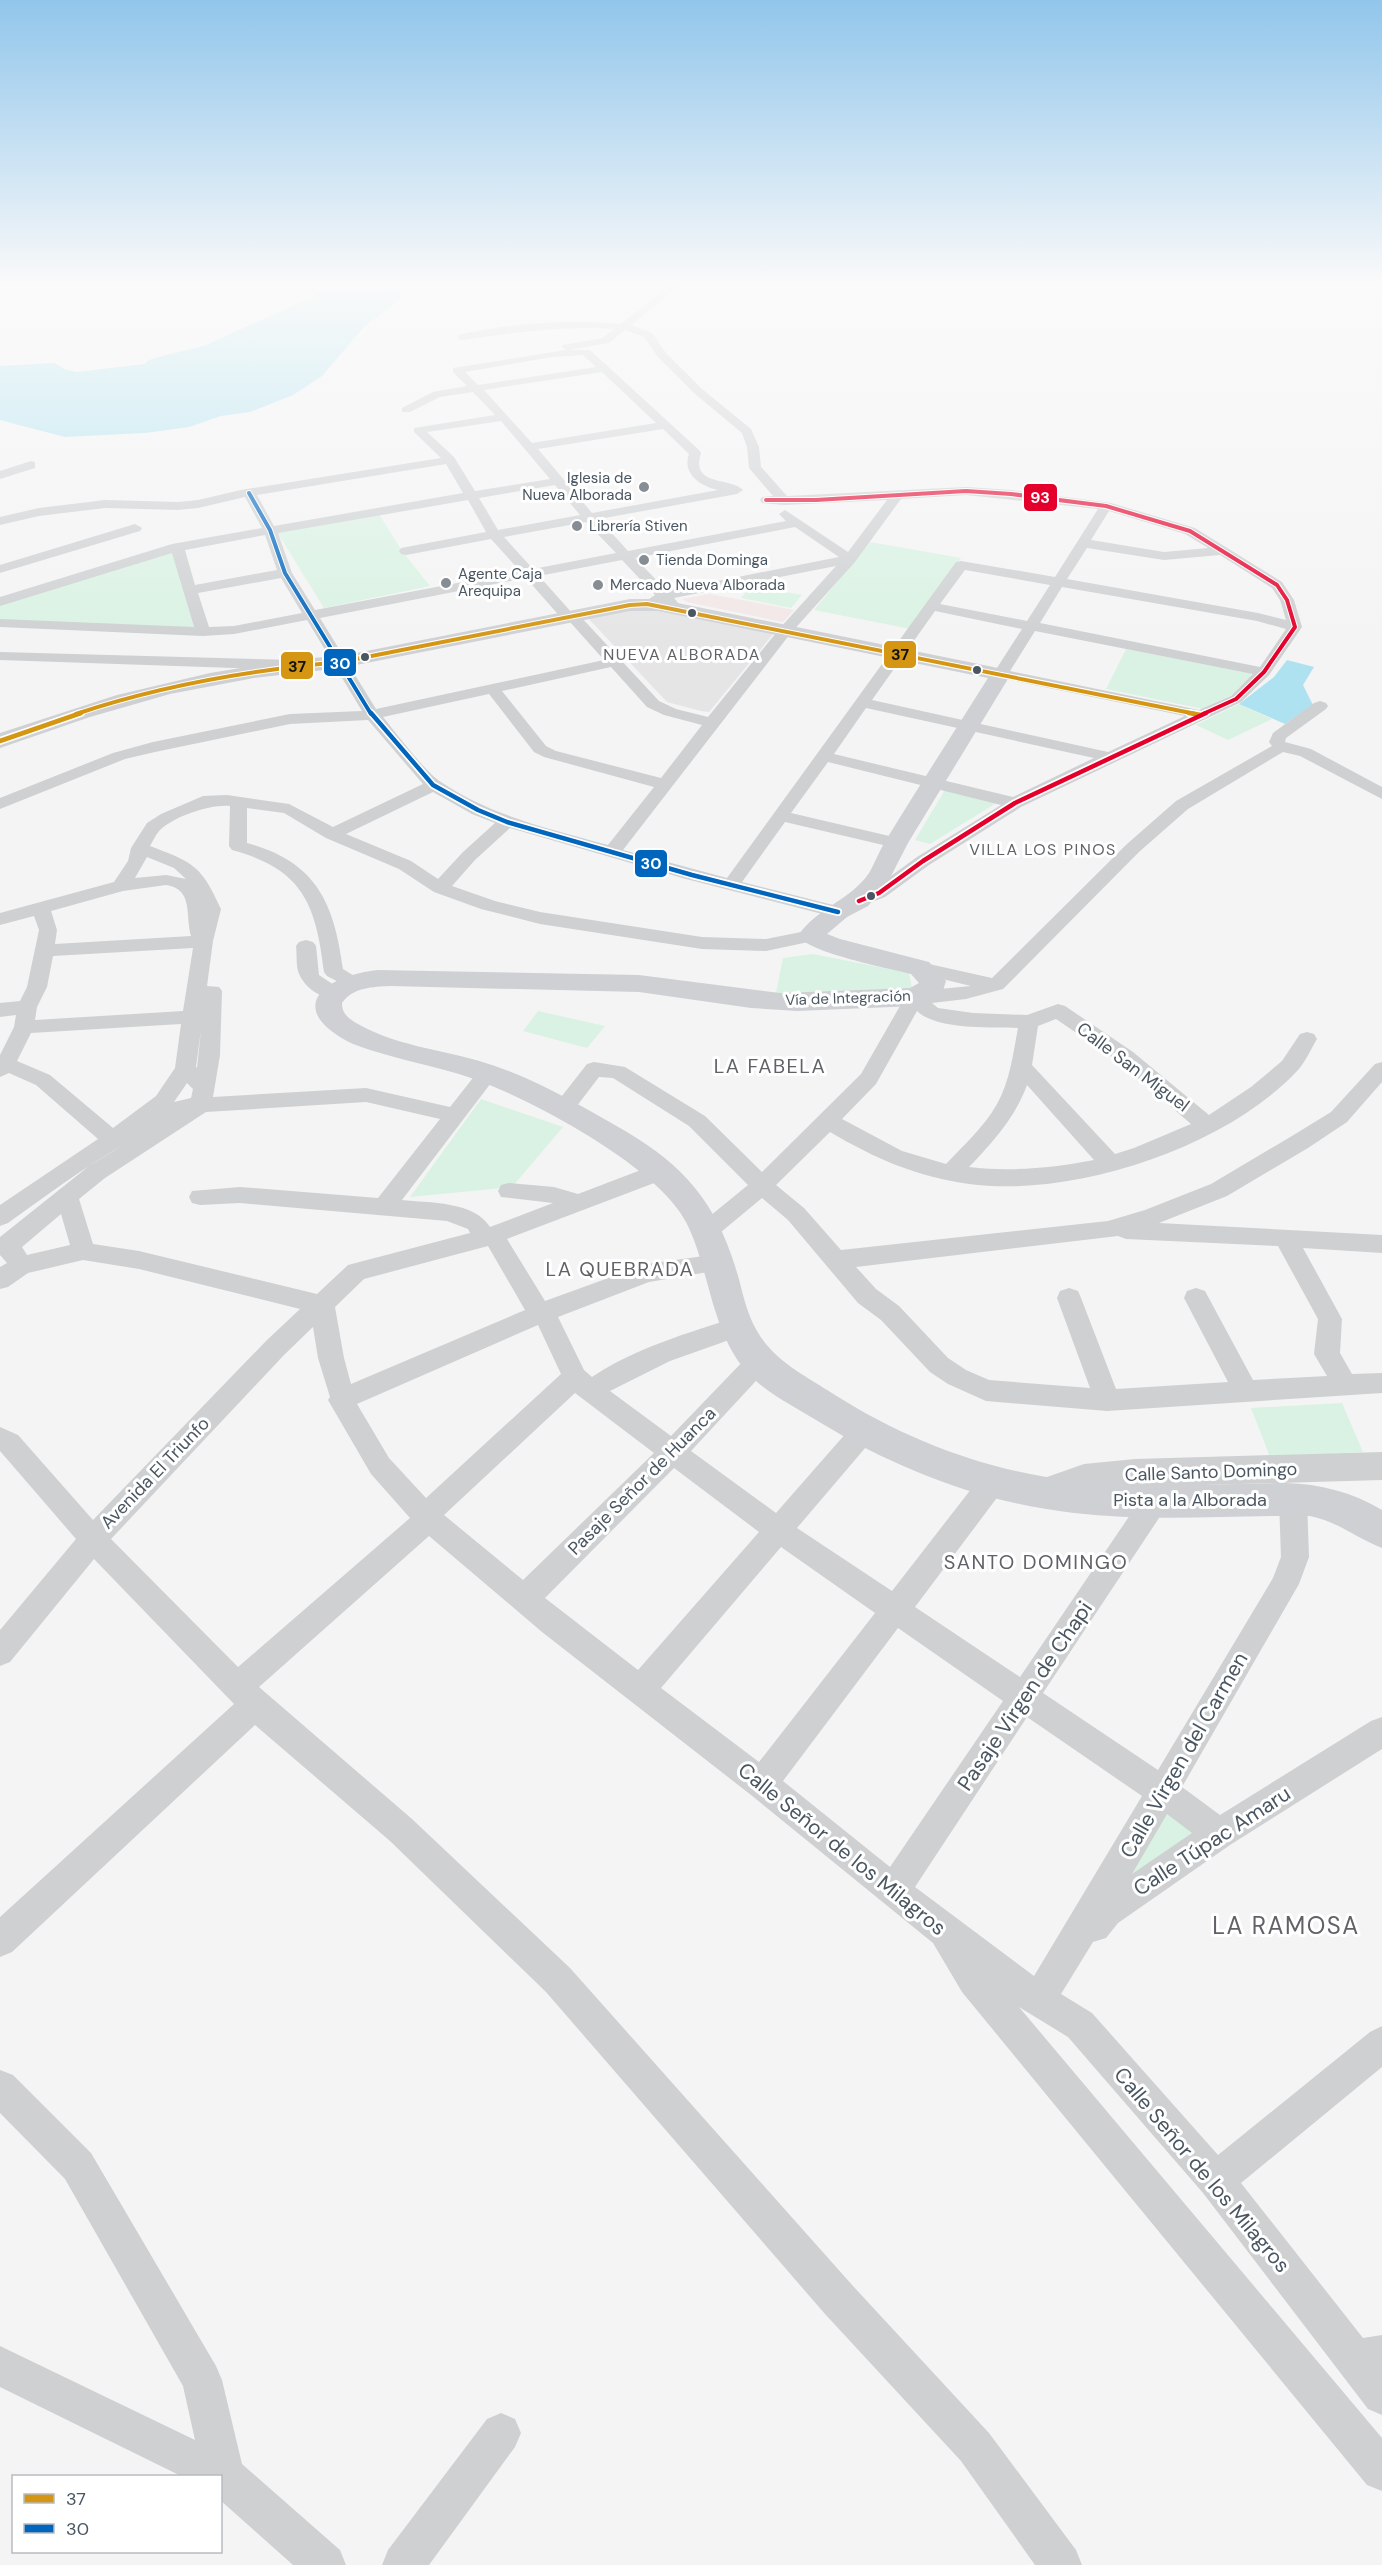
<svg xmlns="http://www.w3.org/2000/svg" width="1382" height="2565" font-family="'DM Sans',sans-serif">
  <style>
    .education { fill: #e6e5e6 }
    .medical { fill: #f1e7e6 }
    .green { fill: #d9f2e3 }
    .water { fill: #aee2f0 }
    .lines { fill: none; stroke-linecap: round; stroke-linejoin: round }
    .minor { fill: #ced0d2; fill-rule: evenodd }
    .tertiary { fill: #ced0d2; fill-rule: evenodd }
    .secondary { fill: #ced0d4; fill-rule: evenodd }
    .bus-1-far1-casing { stroke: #fff; stroke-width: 6 }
    .bus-1-casing { stroke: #fff; stroke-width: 8 }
    .bus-2-far1-casing { stroke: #fff; stroke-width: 6 }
    .bus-2-casing { stroke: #fff; stroke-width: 8 }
    .bus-3-far1-casing { stroke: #fff; stroke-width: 6 }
    .bus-3-casing { stroke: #fff; stroke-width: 8 }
    .bus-1-far1 { stroke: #d49613; stroke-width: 4 }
    .bus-1 { stroke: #d49613; stroke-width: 4.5 }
    .bus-2-far1 { stroke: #0065bd; stroke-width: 4 }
    .bus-2 { stroke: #0065bd; stroke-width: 4.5 }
    .bus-3-far1 { stroke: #e4002b; stroke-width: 4 }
    .bus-3 { stroke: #e4002b; stroke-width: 4.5 }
    .poi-dot { fill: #868d94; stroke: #fff; stroke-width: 2 }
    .bus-dot { fill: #4a5661; stroke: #fff; stroke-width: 2 }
    .labels { text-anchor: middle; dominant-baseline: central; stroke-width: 6; stroke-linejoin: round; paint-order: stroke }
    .far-poi-label { font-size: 15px; fill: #4a5661; stroke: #fff; text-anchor: start }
    .far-street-label { font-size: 15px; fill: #4a5661; stroke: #fff }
    .far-neighbourhood-label { font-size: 16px; letter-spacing: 1.5px; fill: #5f6368; stroke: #fff }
    .street-label { font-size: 18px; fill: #4a5661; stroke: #fff }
    .neighbourhood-label { font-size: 20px; letter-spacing: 1.5px; fill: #5f6368; stroke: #fff }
    .near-street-label { font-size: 21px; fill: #4a5661; stroke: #fff }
    .near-neighbourhood-label { font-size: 24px; letter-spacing: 1.5px; fill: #5f6368; stroke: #fff }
    .line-badge { stroke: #fff; stroke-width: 2 }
    .badge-label { font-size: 16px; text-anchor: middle; font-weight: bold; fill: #fff }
    .pale-badge-label { font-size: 16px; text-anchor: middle; font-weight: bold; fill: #111 }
  </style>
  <rect width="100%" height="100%" fill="#f4f4f4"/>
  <!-- education -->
  <path class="education" d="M641 607 774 633 709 712 701 711 667 702 587 617Z"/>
  <!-- medical -->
  <path class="medical" d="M709 594 737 599 794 610 783 622 687 602 682 599Z"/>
  <!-- green -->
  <path class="green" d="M379 514 402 551 430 586 324 608 277 532Z
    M870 542 961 558 911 629 814 610Z
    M173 552 194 629 0 620V605Z
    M752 586 802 595 791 608 741 598Z
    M1126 649 1254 674 1230 696 1203 709 1106 689Z
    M1239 704 1272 719 1228 740 1196 725Z
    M945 790 998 802 930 844 915 840Z
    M813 954 909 973 912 988 776 993 783 958Z
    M538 1011 605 1026 587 1048 523 1031Z
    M481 1099 563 1127 512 1187 410 1197Z
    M1342 1403 1363 1452 1270 1457 1251 1408Z
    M1165 1808 1202 1837 1119 1888Z"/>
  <!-- water -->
  <path class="water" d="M333 287H438L405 295 364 327 322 376 293 395 250 412 221 416 189 427 145 433 65 437 0 420V366L55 363 64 369 77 372 144 364 149 360 162 356 204 346Z
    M1287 660 1314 667 1303 685 1313 705 1285 724 1239 704 1274 677Z"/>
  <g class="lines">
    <!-- minor -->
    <path class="minor" d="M667 287H678L631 325 652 333 666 353 702 389 751 429 759 447 761 467 787 496 966 487 1011 490 1111 503 1195 528 1282 582 1294 600 1302 627 1269 675 1241 702 1021 807 929 865 885 897 859 907 852 905 850 901 852 897 873 889 917 857 1001 805 828 762 791 813 902 839 905 843 902 847 896 848 785 822 742 882 845 908 847 912 845 916 838 918 686 879 510 828 475 860 452 886 495 901 540 912 702 937 766 939 811 930 818 932 820 936 818 940 766 951 702 949 540 924 481 909 434 892 399 869 326 838 284 813 247 808V843C316 862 334 902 343 969L359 979 362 983 359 987 352 989 327 976 324 972C316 903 302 869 232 850L229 846 230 806C211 804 175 816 160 830 156 834 153 841 150 846 194 863 201 865 221 909L213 941 207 986 219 987 222 991 220 1055 213 1097 366 1088 450 1107 480 1069 487 1067 494 1069 497 1074 494 1079 402 1200C429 1203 474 1201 490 1227L553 1203 501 1197 498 1191 501 1185 509 1183 554 1187 578 1194 654 1165 662 1163 670 1165 673 1171 670 1177 507 1239 545 1301 647 1264 718 1254 726 1257 730 1263 726 1269 649 1282 558 1317 584 1370 592 1377C635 1348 688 1333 737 1317L746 1320 749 1327 746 1334 670 1361 610 1391 671 1436 749 1355 758 1352 767 1355 771 1362 767 1369 691 1451 776 1513 854 1424 863 1421 872 1424 876 1432 872 1440 797 1528 892 1591 982 1475 992 1471 1002 1475 1005 1483 1002 1491 915 1607 1020 1677 1145 1493 1155 1489 1165 1493 1169 1501 1165 1509 1043 1693 1158 1770 1273 1578 1281 1557 1279 1500 1283 1492 1293 1488 1303 1492 1307 1500 1309 1557 1299 1584 1182 1787 1220 1815 1371 1721 1382 1717V1749L1230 1845 1118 1923 1106 1938 1093 1942 1061 1994 1092 2013 1218 2155 1370 2032 1382 2026V2067L1241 2183 1363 2338 1382 2335V2415L1368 2409 1203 2193 1068 2037 1019 2007 1382 2438V2491L1367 2485 962 1992 933 1943 751 1795 542 1632 429 1536 259 1687 412 1819 570 1968 853 2286 989 2433 1076 2550 1082 2565H1035L961 2461 825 2314 546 1992 390 1841 255 1725 12 1952 0 1957V1917L234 1704 94 1559 10 1662 0 1666V1630L76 1539 0 1451V1427L18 1435 93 1520 266 1341 300 1309 139 1269 83 1260 28 1273 8 1287 0 1289V1267L7 1263 0 1255V1237L89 1166 125 1144C84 1167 46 1196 8 1223L0 1226V1205L98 1139 36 1085 9 1073 0 1077V1055L14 1027 16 1015 0 1017V1003L20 1001 27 987 39 930 34 916 0 925V913L114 882 128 861 131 848 147 823 161 814 203 796 227 795 289 804 333 827 423 784 368 720 290 724 155 752 125 759 0 809V798L113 753 153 742 290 714 362 711 307 620 234 634 203 636 0 627V619L194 627 172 553 0 606V597L172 544 262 528 245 497 198 508 178 510 105 508 39 516 0 525V517L39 508 105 500 178 502 198 500 241 490 441 458 414 432V428L495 415 473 392 440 397 410 412H402V408L433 392 467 386 453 372V368L566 350 562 347 563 345 602 338 614 329C563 325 512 333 462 340L458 339V335C510 323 568 319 621 324ZM625 330 644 337 658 357 694 393 742 433 747 447 749 468 773 496 762 497 760 500 762 503 784 505 887 500 848 552 785 510 779 514 786 521 628 551 599 519 737 494 743 490C730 477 690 487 701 453L699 450 590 350H569L609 343ZM583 355 596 367 478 385 465 372 552 357ZM602 372 656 423 532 443 484 390ZM501 421 550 479 475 491 454 457 427 432ZM663 429 689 454C682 474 700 486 718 490L592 513 538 449ZM446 464 463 493 274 526 257 495ZM555 485 580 515 498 530 479 498ZM966 495 1098 509 1055 577 961 561 956 562 727 878 623 850 790 634 855 562 901 499ZM468 500 486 532 401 548 399 551 401 554 406 555 491 539 520 571 315 610 292 573 278 533ZM1109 511 1185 534 1208 548 1164 552 1091 540ZM586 522 616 553 533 569 504 537ZM795 527 839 557 667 591 635 558ZM265 535 277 570 195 585 185 550ZM1087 548 1164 560 1220 555 1272 588 1280 600 1286 620 1258 613 1067 579ZM622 560 655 595 646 601 648 604 653 605 662 602 671 612 676 613 683 609 674 598 836 566 780 628 708 717 676 709 659 701 580 616 573 614 539 576ZM965 570 1050 585 1027 621 940 604ZM281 578 302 613 234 626 209 627 198 593ZM526 578 563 620 570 622 604 660 376 709 320 618ZM1062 587 1257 621 1286 629 1260 667 1040 623ZM935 611 1022 629 993 674 996 677 1185 716 1108 752 872 700ZM1035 631 1253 674 1231 696 1199 710 1010 671ZM611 667 647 707 664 715 702 725 661 778 556 751 546 746 502 691ZM489 694 534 752 544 757 654 787 608 845C551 829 491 816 441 782 425 772 397 734 383 717ZM866 708 1094 758 1013 797 834 754ZM433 792 472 814 495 823 463 852 438 879 411 861 346 834ZM147 857 174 868 186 879 166 875 135 878ZM166 885C194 889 185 916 191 936L55 944 57 930 51 911 123 891ZM193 948 183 1011 35 1020 37 1007 47 987 53 956ZM181 1024 175 1068 156 1096 113 1128 50 1075 17 1061 31 1033ZM201 1030 197 1068 196 1067ZM187 1083 193 1089 191 1098 174 1102ZM366 1102 440 1119 378 1198 240 1187 192 1191 189 1197 192 1203 200 1205 240 1203 447 1221 468 1229 470 1233 348 1265 317 1294 139 1251 93 1244 79 1199 105 1178 206 1112ZM61 1214 70 1245 27 1255 22 1247ZM488 1246 525 1310 351 1384 344 1358 335 1307 364 1279ZM538 1325 561 1374 426 1498 389 1458 357 1404ZM313 1327 318 1358 330 1397 328 1400 371 1474 410 1518 238 1667 111 1539 284 1355ZM575 1393 654 1453 523 1580 444 1515ZM674 1468 759 1532 638 1670 545 1598ZM781 1547 875 1613 759 1762 661 1688ZM898 1628 1003 1701 890 1867 783 1781ZM1027 1717 1142 1796 1034 1976 915 1887ZM1167 1814 1192 1833 1132 1874Z
      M31 461 35 462V468L0 479V471Z
      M135 524 142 528 140 531 0 573V565Z
      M0 652 293 660 301 665 293 670 0 660Z
      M1320 701 1326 703 1328 706 1326 709 1286 738 1285 742 1311 749 1382 787V799L1300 756 1283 752 1188 809 1139 852 1003 989 966 999 932 1003 938 1008 973 1013 1027 1015 1058 1004 1065 1006 1133 1052 1209 1115 1251 1087 1282 1061 1300 1034 1307 1032 1314 1034 1317 1039C1311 1049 1306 1061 1298 1070 1226 1148 1073 1198 969 1184 917 1177 874 1158 830 1132L776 1185 804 1208 841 1250 1108 1221 1145 1210 1211 1184 1292 1136 1331 1112 1375 1064 1382 1062V1082L1347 1122 1308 1148 1227 1196 1159 1223 1382 1235V1253L1303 1248 1342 1319 1340 1353 1352 1374 1382 1373V1393L1107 1411 986 1401 948 1384 930 1372 881 1320 858 1303 788 1220 762 1198 715 1237 707 1240 699 1237 695 1231 699 1225 748 1185 689 1126 613 1078 599 1077 570 1115 562 1117 554 1115 551 1110 587 1064 594 1062 625 1067 705 1116 762 1172 861 1074 908 992 971 986 913 972 910 968 913 964 920 962 992 978 1127 844 1176 801 1272 746 1269 742 1273 733 1314 703ZM917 1011C936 1030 991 1027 1018 1028 1013 1054 1010 1081 997 1104 984 1127 964 1145 946 1164L902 1151 842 1119 876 1084ZM1056 1019 1119 1062 1191 1124 1134 1148 1115 1154 1032 1065 1038 1026ZM1027 1085 1094 1160C1052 1168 1011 1172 969 1167 992 1143 1015 1118 1027 1085ZM1118 1236 1126 1239 1278 1246 1318 1319 1314 1354 1327 1376 1253 1380 1205 1291 1196 1288 1187 1291 1184 1298 1228 1382 1116 1389 1081 1298 1078 1291 1069 1288 1060 1291 1057 1298 1090 1388 989 1380 966 1370 948 1358 899 1306 876 1289 856 1267Z
      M306 940 313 942 316 946 319 975 340 989 343 993 340 997C323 1002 303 987 298 971 296 963 297 954 296 946L299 942Z
      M0 2070 13 2075 91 2153 216 2366 222 2380 242 2464 340 2550 346 2565H293L220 2500V2476H181L0 2387V2346L195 2440 183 2386 65 2179 0 2113Z
      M501 2413 515 2419 521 2433 515 2447 429 2565H382L388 2550 487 2419Z"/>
    <!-- tertiary -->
    <path class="tertiary" d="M1382 1452V1480L1135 1487 1084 1494 1042 1508 1030 1503 1025 1493 1030 1483 1084 1464 1135 1459Z"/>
    <!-- secondary -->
    <path class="secondary" d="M630 599H658L1008 670 1011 674 908 843 889 880 868 906 847 917 827 934 840 939 929 962 946 981 942 994 915 1006 797 1011 751 1008 639 992 390 986C373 987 353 987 342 1003 342 1014 349 1019 358 1024 400 1048 450 1050 495 1066 541 1082 585 1108 627 1132 684 1166 715 1202 735 1266 742 1287 745 1311 757 1331 775 1362 806 1376 835 1395 908 1441 988 1471 1074 1481 1145 1488 1215 1484 1286 1483 1320 1484 1352 1492 1382 1510V1548C1356 1538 1339 1522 1310 1516 1231 1515 1152 1522 1074 1513 984 1503 898 1470 821 1423 797 1408 765 1393 746 1371 710 1329 710 1269 686 1222 658 1167 533 1100 474 1079 434 1065 392 1059 353 1044 285 1011 319 977 377 970L639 975 780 993 910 988 919 983 911 974C887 968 810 953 798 936 817 907 849 902 869 873 875 863 879 851 886 840 919 786 954 732 988 678L658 611H630L341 668 254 678 170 694 90 717 0 748V733L117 695 210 673 297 659 341 656Z"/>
    <defs>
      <path id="bus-1-far1" d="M76 714C162 685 251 670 341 662L630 605 647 604 1196 714"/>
      <path id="bus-1" d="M1189 713 1201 715
        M0 741 81 713"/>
      <path id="bus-2-far1" d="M249 493 270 530 285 573 371 714"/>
      <path id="bus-2" d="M371 713 433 785 478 810 507 822 692 875 838 912"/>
      <path id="bus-3-far1" d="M766 500H816L966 491 1011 494 1106 506 1190 531 1277 585 1287 600 1295 627 1264 672 1236 699 1203 714"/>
      <path id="bus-3" d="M859 901 879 893 923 861 1015 803 1206 713"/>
    </defs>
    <!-- bus-1-far1 casing -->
    <use href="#bus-1-far1" class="bus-1-far1-casing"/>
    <!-- bus-1 casing -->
    <use href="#bus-1" class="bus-1-casing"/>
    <!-- bus-2-far1 casing -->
    <use href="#bus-2-far1" class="bus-2-far1-casing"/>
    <!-- bus-2 casing -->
    <use href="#bus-2" class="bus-2-casing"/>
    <!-- bus-3-far1 casing -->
    <use href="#bus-3-far1" class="bus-3-far1-casing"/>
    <!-- bus-3 casing -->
    <use href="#bus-3" class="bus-3-casing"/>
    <!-- bus-1-far1 -->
    <use href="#bus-1-far1" class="bus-1-far1"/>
    <!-- bus-1 -->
    <use href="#bus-1" class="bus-1"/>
    <!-- bus-2-far1 -->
    <use href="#bus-2-far1" class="bus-2-far1"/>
    <!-- bus-2 -->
    <use href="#bus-2" class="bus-2"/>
    <!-- bus-3-far1 -->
    <use href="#bus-3-far1" class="bus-3-far1"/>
    <!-- bus-3 -->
    <use href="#bus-3" class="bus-3"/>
  </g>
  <!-- sky -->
  <linearGradient id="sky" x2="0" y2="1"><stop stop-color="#91c6eb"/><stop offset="0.44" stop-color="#fafafa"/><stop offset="1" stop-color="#fafafa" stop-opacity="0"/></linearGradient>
  <rect width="1382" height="646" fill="url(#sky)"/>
  <!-- markers -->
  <g class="poi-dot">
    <circle cx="644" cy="487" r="6"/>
    <circle cx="577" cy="526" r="6"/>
    <circle cx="644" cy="560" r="6"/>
    <circle cx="446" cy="583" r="6"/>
    <circle cx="598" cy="585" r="6"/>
  </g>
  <g class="bus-dot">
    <circle cx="692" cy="613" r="5"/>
    <circle cx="365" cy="657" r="5"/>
    <circle cx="977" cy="670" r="5"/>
    <circle cx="871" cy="896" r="5"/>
  </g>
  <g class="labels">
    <!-- far-poi labels -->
    <g class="far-poi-label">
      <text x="632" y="478" text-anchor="end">Iglesia de<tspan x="632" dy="17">Nueva Alborada</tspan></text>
      <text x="589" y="526">Librería Stiven</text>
      <text x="656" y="560">Tienda Dominga</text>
      <text x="458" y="574">Agente Caja<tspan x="458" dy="17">Arequipa</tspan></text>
      <text x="610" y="585">Mercado Nueva Alborada</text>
    </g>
    <!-- far-street labels -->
    <g class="far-street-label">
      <text transform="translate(848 998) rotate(-2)">Vía de Integración</text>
    </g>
    <!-- far-neighbourhood labels -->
    <g class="far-neighbourhood-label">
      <text x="682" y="654">NUEVA ALBORADA</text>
      <text x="1043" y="849">VILLA LOS PINOS</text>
    </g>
    <!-- street labels -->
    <g class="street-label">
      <text transform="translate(1133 1067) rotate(37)">Calle San Miguel</text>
      <text transform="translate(1211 1472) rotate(-2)">Calle Santo Domingo</text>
      <text transform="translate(155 1473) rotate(-46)">Avenida El Triunfo</text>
      <text transform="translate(642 1481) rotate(-45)">Pasaje Señor de Huanca</text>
      <text x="1190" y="1500">Pista a la Alborada</text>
    </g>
    <!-- neighbourhood labels -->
    <g class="neighbourhood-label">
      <text x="770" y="1066">LA FABELA</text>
      <text x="620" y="1269">LA QUEBRADA</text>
      <text x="1036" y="1562">SANTO DOMINGO</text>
    </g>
    <!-- near-street labels -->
    <g class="near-street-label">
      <text transform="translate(1025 1696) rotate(-56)">Pasaje Virgen de Chapi</text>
      <text transform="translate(1184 1755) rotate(-60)">Calle Virgen del Carmen</text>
      <text transform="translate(1212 1841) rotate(-33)">Calle Túpac Amaru</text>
      <text transform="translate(842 1849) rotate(39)">Calle Señor de los Milagros</text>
      <text transform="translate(1202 2170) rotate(50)">Calle Señor de los Milagros</text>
    </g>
    <!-- near-neighbourhood labels -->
    <g class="near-neighbourhood-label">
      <text x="1286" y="1925">LA RAMOSA</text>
    </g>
  </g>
  <g class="line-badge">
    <rect x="1023" y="483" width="35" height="29" rx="6" fill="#e4002b"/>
    <rect x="883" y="640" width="34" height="29" rx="6" fill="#d49613"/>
    <rect x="323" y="648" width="34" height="29" rx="6" fill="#0065bd"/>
    <rect x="280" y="651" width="34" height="29" rx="6" fill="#d49613"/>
    <rect x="634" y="849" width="34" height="29" rx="6" fill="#0065bd"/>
  </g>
  <g class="badge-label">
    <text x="1040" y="503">93</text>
    <text x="340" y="669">30</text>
    <text x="651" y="869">30</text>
  </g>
  <g class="pale-badge-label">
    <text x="900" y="660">37</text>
    <text x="297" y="672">37</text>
  </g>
  <!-- legend -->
  <rect x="12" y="2475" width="210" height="78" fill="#ffffff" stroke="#b7bbc0" stroke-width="1.5"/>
  <rect x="24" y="2494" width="30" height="9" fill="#d49613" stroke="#b7bbc0" stroke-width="1.5"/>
  <text x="66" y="2505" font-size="18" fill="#4a5661">37</text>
  <rect x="24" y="2524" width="30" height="9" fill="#0065bd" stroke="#b7bbc0" stroke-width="1.5"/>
  <text x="66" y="2535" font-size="18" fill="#4a5661">30</text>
</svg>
